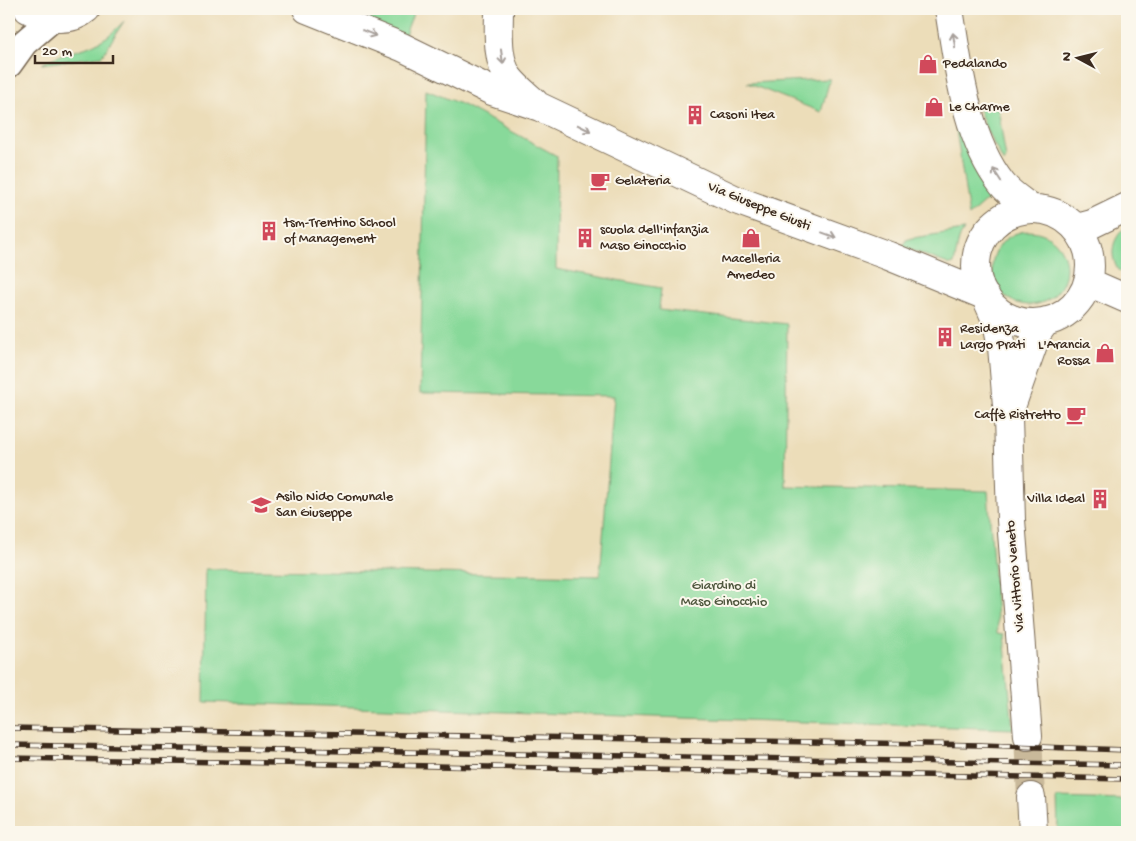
<svg xmlns="http://www.w3.org/2000/svg" width="1136" height="841" font-family="'Gochi Hand',sans-serif">
  <style>
    .green { fill: #88d99a; stroke: #62825c }
    .lines { fill: none; stroke-linecap: round; stroke-linejoin: round }
    .tertiary-tunnel { stroke: #c9b99a; stroke-width: 28; stroke-dasharray: 28 14; stroke-linecap: butt }
    .minor-casing { stroke: #796954; stroke-width: 29 }
    .tertiary-casing { stroke: #796954; stroke-width: 30 }
    .minor { stroke: #fff; stroke-width: 26 }
    .tertiary { stroke: #fff; stroke-width: 28 }
    .rail-casing { stroke: #3b2a1e; stroke-width: 5.5 }
    .rail { stroke: #fbf7ec; stroke-width: 4; stroke-dasharray: 11; stroke-linecap: butt }
    .oneway { stroke: #a79f9a }
    .labels { text-anchor: middle; dominant-baseline: central; stroke-width: 4; stroke-linejoin: round; paint-order: stroke }
    .poi-label { font-size: 14px; fill: #3b2a1e; stroke: #fbf7ec; text-anchor: start }
    .street-label { font-size: 14px; fill: #3b2a1e; stroke: #fbf7ec }
    .park-label { font-size: 14px; fill: #4e563d; stroke: #fbf7ec }
  </style>
  <rect width="100%" height="100%" fill="#fbf7ec"/>
  <filter id="ink" filterUnits="userSpaceOnUse"><feTurbulence type="fractalNoise" baseFrequency=".02" numOctaves="2"/><feDisplacementMap in="SourceGraphic" scale="10" xChannelSelector="R" yChannelSelector="G"/><feConvolveMatrix kernelMatrix="1 2 1 2 8 2 1 2 1" color-interpolation-filters="sRGB"/></filter>
  <filter id="wash" filterUnits="userSpaceOnUse"><feTurbulence type="fractalNoise" baseFrequency=".0096" numOctaves="4" result="noise"/><feDisplacementMap in="SourceGraphic" scale="20" xChannelSelector="R" yChannelSelector="G"/><feGaussianBlur stdDeviation="1.12" result="paint"/><feColorMatrix in="noise" values="0 0 0 0 0 0 0 0 0 0 0 0 0 0 0 0 0 1.4 0 .05"/><feComposite in="paint" operator="in"/></filter>
  <g filter="url(#wash)">
    <rect width="100%" height="100%" fill="#ecddb9"/>
    <!-- green -->
    <path class="green" d="M334 9H367L397 13H411L413 14 404 37Z
      M124 21 102 56 42 64C60 52 82 52 100 41 110 36 117 28 124 21Z
      M830 79 821 112 747 83Z
      M426 90 463 105 557 156 556 269 661 288 659 310 787 324 785 486 988 491 998 633 1004 634 1013 729 204 702 206 569 600 576 614 396 420 393Z
      M988 105H993L997 108 999 114 1006 159 1004 163 987 131 978 107Z
      M963 122 981 173 990 192 989 198 969 216 955 123Z
      M1127 226V276L1118 270C1109 254 1112 238 1127 226Z
      M964 230 959 239 954 264 951 265 903 247 906 240 913 238Z
      M992 268a37 37 0 1 1 74 0a37 37 0 1 1-74 0Z
      M1057 798 1127 800V832H1058Z"/>
  </g>
  <g filter="url(#ink)">
    <g class="lines">
      <!-- tertiary-tunnel -->
      <path class="tertiary-tunnel" d="M1028 736 1031 797"/>
      <defs>
        <path id="minor" d="M9 64 24 43 52 19"/>
        <path id="tertiary" d="M28 9C45 19 70 23 86 9
          M307 9 402 47 492 91 540 107 736 200 889 256 984 295
          M499 9C499 30 496 60 509 78 516 87 525 94 534 102
          M949 9C958 64 966 139 1002 184 1010 194 1022 201 1031 209
          M976 266a57 57 0 1 1 114 0a57 57 0 1 1-114 0Z
          M1077 228 1092 224 1127 207
          M1088 282 1127 299
          M986 297 997 322 1002 347 1008 417 1011 520 1028 736
          M1012 404 1037 333 1046 321
          M1031 797 1033 832"/>
      </defs>
      <!-- minor casing -->
      <use href="#minor" class="minor-casing"/>
      <!-- tertiary casing -->
      <use href="#tertiary" class="tertiary-casing"/>
      <!-- minor -->
      <use href="#minor" class="minor"/>
      <!-- tertiary -->
      <use href="#tertiary" class="tertiary"/>
      <defs>
        <path id="rail" d="M9 728 981 745 1127 750
          M9 745 1127 765
          M9 758 1127 779"/>
      </defs>
      <!-- rail casing -->
      <use href="#rail" class="rail-casing"/>
      <!-- rail -->
      <use href="#rail" class="rail"/>
    </g>
    <!-- one-way arrows -->
    <defs><path id="oneway-shaft" d="M-6 0H5M1.5-3L5.5 0L1.5 3" fill="none" stroke-width="1.6" stroke-linecap="round" stroke-linejoin="round" transform="scale(1.25)"/></defs>
    <g class="oneway">
      <use href="#oneway-shaft" transform="translate(369 33) rotate(23)"/>
      <use href="#oneway-shaft" transform="translate(954 40) rotate(-99)"/>
      <use href="#oneway-shaft" transform="translate(502 57) rotate(82)"/>
      <use href="#oneway-shaft" transform="translate(584 128) rotate(26)"/>
      <use href="#oneway-shaft" transform="translate(997 175) rotate(-123)"/>
      <use href="#oneway-shaft" transform="translate(829 235) rotate(20)"/>
    </g>
  </g>
  <!-- icons -->
  <defs>
    <symbol id="shop-bare" viewBox="-9 -9 18 18"><path d="M-5-2.5h2.3a2.7 3.5 0 0 1 5.4 0H5L5.5 6h-11ZM-1.5-2.5h3a1.5 2.3 0 0 0-3 0Z" fill="#d1495b" stroke="#fbf7ec" stroke-width="2.5" paint-order="stroke"/></symbol>
    <symbol id="building-bare" viewBox="-9 -9 18 18"><path d="M-4-6H4V6H1V3H-1V6H-4ZM-2.5-4.3h1.7v1.8h-1.7ZM.8-4.3h1.7v1.8H.8ZM-2.5-1h1.7V.8h-1.7ZM.8-1h1.7V.8H.8Z" fill="#d1495b" stroke="#fbf7ec" stroke-width="2.5" paint-order="stroke"/></symbol>
    <symbol id="cafe-bare" viewBox="-9 -9 18 18"><path d="M-5.5-4.5H6V0H3Q3 3.5 0 3.5H-2.5Q-5.5 3.5-5.5 0ZM3-3.2v2h1.7v-2ZM-6 4.5H4V6H-6Z" fill="#d1495b" stroke="#fbf7ec" stroke-width="2.5" paint-order="stroke"/></symbol>
    <symbol id="school-bare" viewBox="-9 -9 18 18"><path d="M0-5L7-2L0 1L-7-2ZM-4 1L0 2.5L4 1V4Q0 6-4 4Z" fill="#d1495b" stroke="#fbf7ec" stroke-width="2.5" paint-order="stroke"/></symbol>
  </defs>
  <g fill-rule="evenodd">
    <use href="#shop-bare" x="914" y="50" width="28" height="28"/>
    <use href="#shop-bare" x="920" y="93" width="28" height="28"/>
    <use href="#building-bare" x="681" y="101" width="28" height="28"/>
    <use href="#cafe-bare" x="586" y="167" width="28" height="28"/>
    <use href="#building-bare" x="255" y="217" width="28" height="28"/>
    <use href="#building-bare" x="571" y="224" width="28" height="28"/>
    <use href="#shop-bare" x="737" y="224" width="28" height="28"/>
    <use href="#building-bare" x="931" y="323" width="28" height="28"/>
    <use href="#shop-bare" x="1091" y="339" width="28" height="28"/>
    <use href="#cafe-bare" x="1062" y="401" width="28" height="28"/>
    <use href="#building-bare" x="1086" y="485" width="28" height="28"/>
    <use href="#school-bare" x="247" y="491" width="28" height="28"/>
  </g>
  <g class="labels">
    <!-- poi labels -->
    <g class="poi-label">
      <text x="943" y="64">Pedalando</text>
      <text x="949" y="107">Le Charme</text>
      <text x="710" y="115">Casoni Itea</text>
      <text x="615" y="181">Gelateria</text>
      <text x="284" y="223">tsm-Trentino School<tspan x="284" dy="16">of Management</tspan></text>
      <text x="600" y="230">scuola dell'infanzia<tspan x="600" dy="16">Maso Ginocchio</tspan></text>
      <text x="751" y="259" text-anchor="middle">Macelleria<tspan x="751" dy="16">Amedeo</tspan></text>
      <text x="960" y="329">Residenza<tspan x="960" dy="16">Largo Prati</tspan></text>
      <text x="1090" y="345" text-anchor="end">L'Arancia<tspan x="1090" dy="16">Rossa</tspan></text>
      <text x="1061" y="415" text-anchor="end">Caffè Ristretto</text>
      <text x="276" y="497">Asilo Nido Comunale<tspan x="276" dy="16">San Giuseppe</tspan></text>
      <text x="1085" y="499" text-anchor="end">Villa Ideal</text>
    </g>
    <!-- street labels -->
    <g class="street-label">
      <text transform="translate(759 207) rotate(22)">Via Giuseppe Giusti</text>
      <text transform="translate(1016 576) rotate(-95)">Via Vittorio Veneto</text>
    </g>
    <!-- park labels -->
    <g class="park-label">
      <text x="724" y="586">Giardino di<tspan x="724" dy="16">Maso Ginocchio</tspan></text>
    </g>
  </g>
  <!-- margin -->
  <rect width="1136" height="841" fill="none" stroke="#fbf7ec" stroke-width="30"/>
  <!-- north arrow -->
  <g transform="translate(1078 58) rotate(277)" stroke="#fbf7ec" stroke-width="4" paint-order="stroke">
  <path d="M0-4L9 19L0 12L-9 19Z" fill="#3b2a1e"/>
  <text y="-8" font-size="14" font-weight="bold" text-anchor="middle" fill="#3b2a1e">N</text>
  </g>
  <!-- scale -->
  <path d="M35 55v8h78v-8" fill="none" stroke="#3b2a1e" stroke-width="2.5"/>
  <text x="42" y="55" font-size="15" fill="#3b2a1e" stroke="#fbf7ec" stroke-width="4" paint-order="stroke">20 m</text>
</svg>
